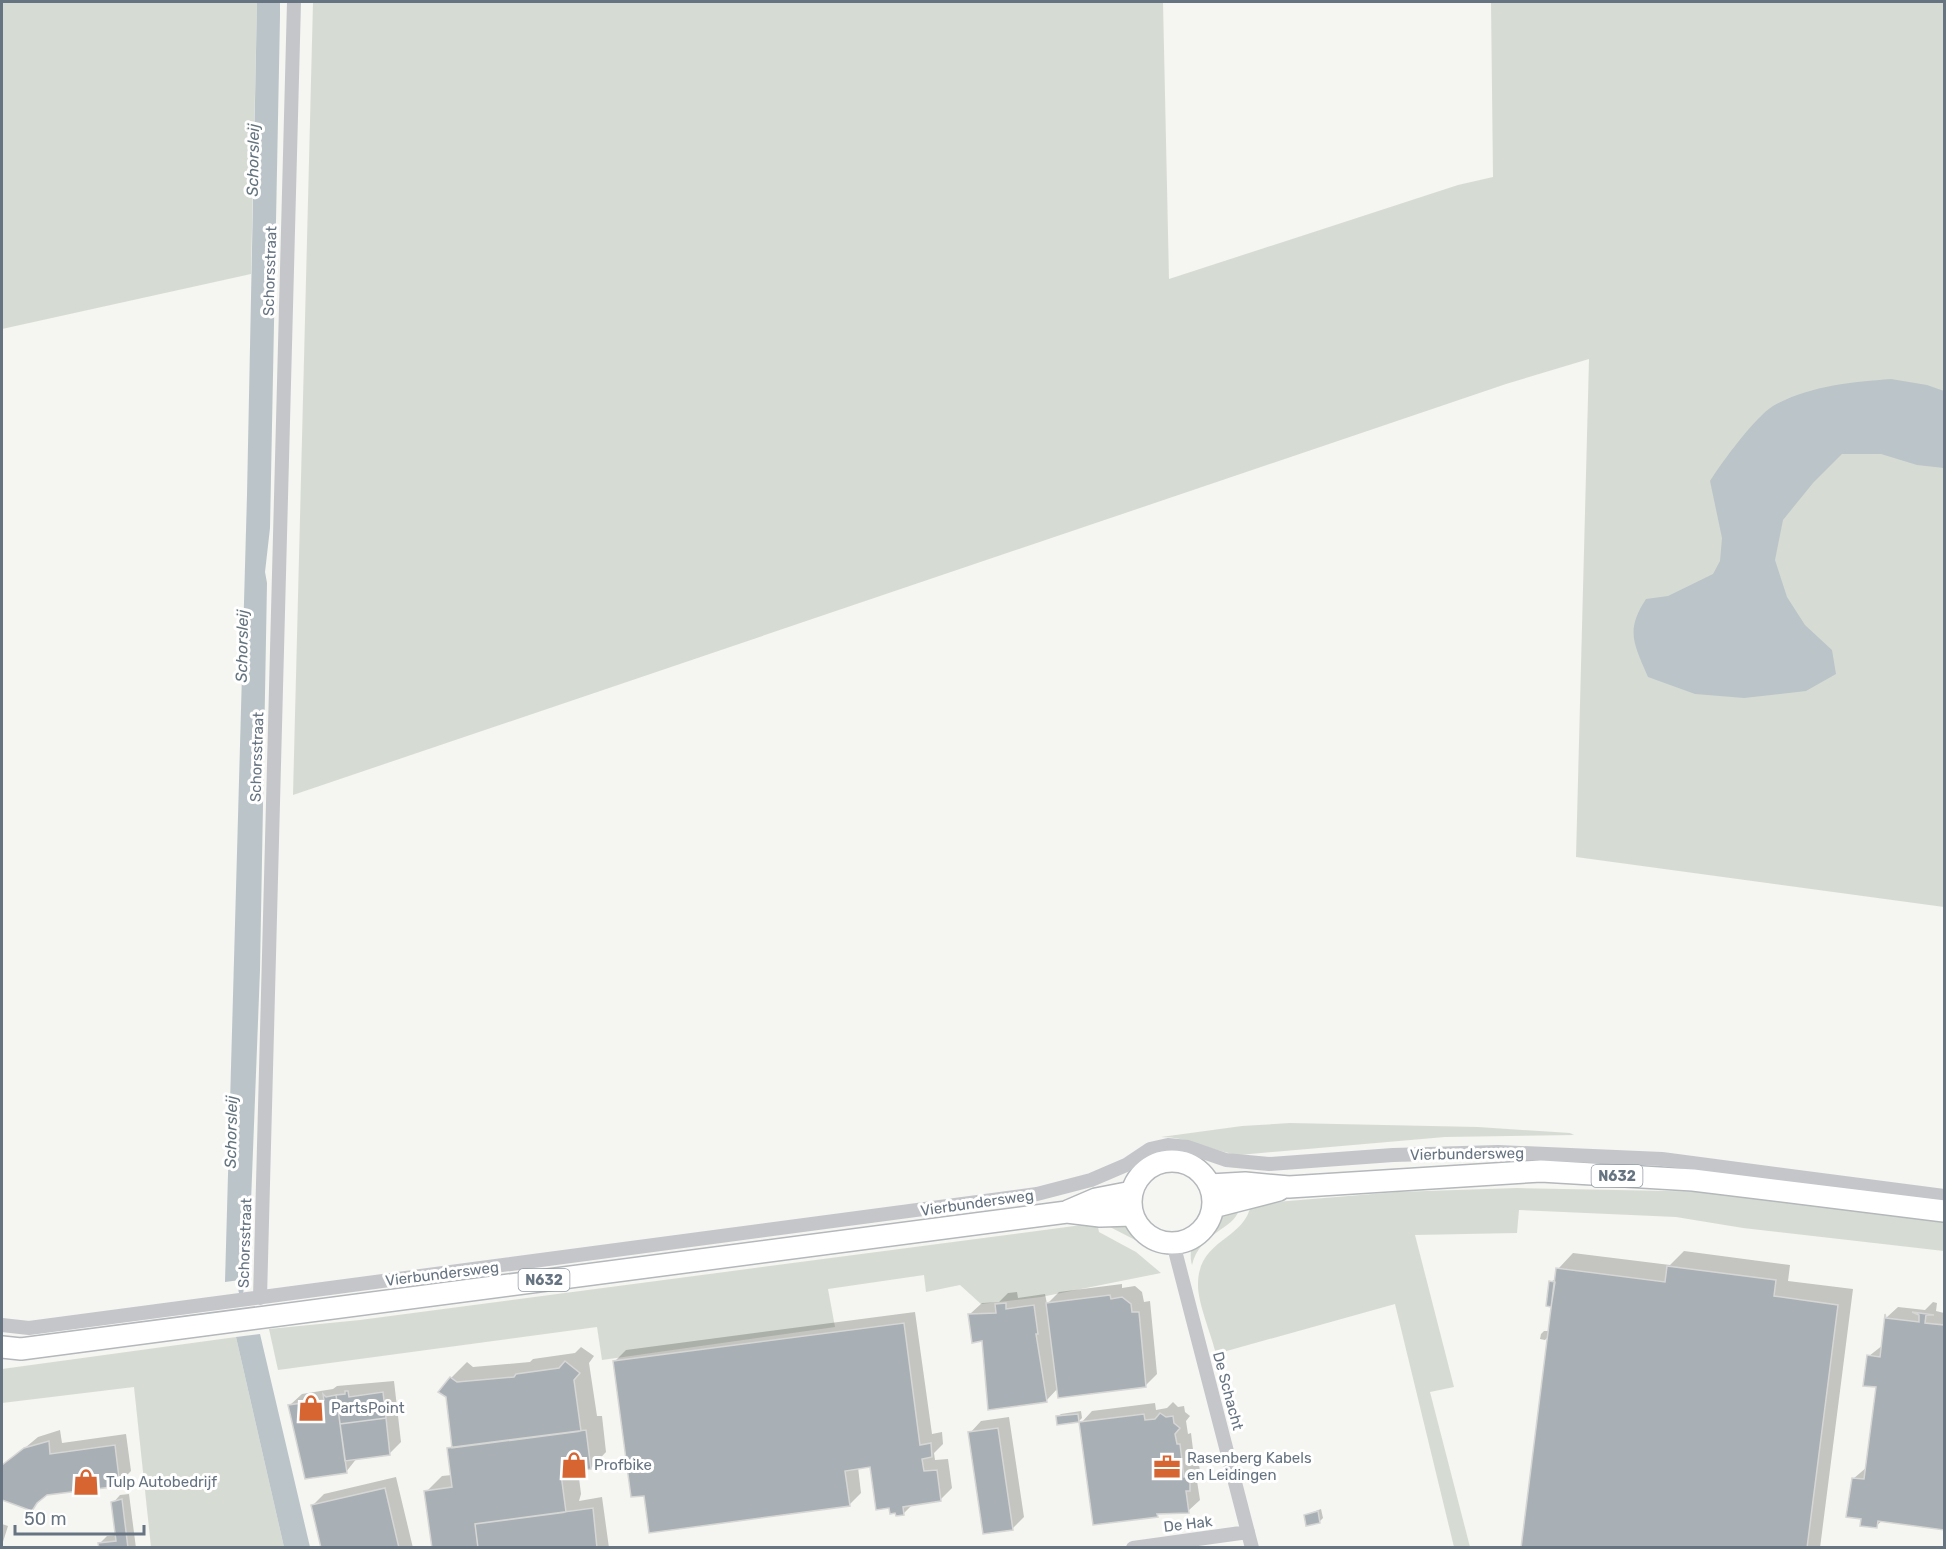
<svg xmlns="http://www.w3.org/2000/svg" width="1946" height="1549" font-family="Rubik,sans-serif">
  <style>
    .green { fill: #d6dcd3 }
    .water { fill: #bbc4c9 }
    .shadow { fill: #0003 }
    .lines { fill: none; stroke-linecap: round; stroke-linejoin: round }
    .stream { stroke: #bbc4c9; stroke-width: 5 }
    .building { fill: #a8afb5; stroke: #d6d7d5; stroke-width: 1.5 }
    .primary-casing { stroke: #b4b8bb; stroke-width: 24 }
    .minor { stroke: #c4c6ca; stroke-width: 14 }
    .primary { stroke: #fff; stroke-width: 21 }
    .labels { text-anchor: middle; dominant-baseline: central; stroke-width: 6; stroke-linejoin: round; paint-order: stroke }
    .shield { fill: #fff; stroke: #949da7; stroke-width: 1.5 }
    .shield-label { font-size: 14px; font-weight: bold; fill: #667381 }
    .street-label { font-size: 15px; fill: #667381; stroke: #fff }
    .poi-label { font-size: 15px; fill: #667381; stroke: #fff; text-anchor: start }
    .water-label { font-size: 16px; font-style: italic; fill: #63747e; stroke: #fff }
  </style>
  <rect width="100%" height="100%" fill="#f5f5f2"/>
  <!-- green -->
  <path class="green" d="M2 2H257L251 274 2 329Z
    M313 2H1163L1169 279 1458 185 1493 177 1491 2H1944V907L1576 857 1589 359 1506 384 293 795Z
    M1290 1123 1478 1127 1570 1133 1574 1135 1445 1137 1239 1155C1211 1151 1189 1137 1161 1137L1242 1126Z
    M1517 1188 1721 1192 1944 1220V1251L1743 1228 1676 1217 1519 1210 1517 1233 1415 1235 1454 1387 1430 1392 1470 1547H1454L1395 1304 1216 1354C1212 1337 1198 1303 1198 1286 1197 1238 1245 1241 1251 1204L1397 1192Z
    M1239 1210C1233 1230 1200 1232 1192 1265 1186 1242 1203 1234 1212 1214Z
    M1097 1223 1099 1232 1136 1252 1161 1273 1041 1297 981 1304 960 1285 926 1292 924 1275 828 1289 835 1327 602 1360 597 1327 278 1370 269 1329 360 1320Z
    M1120 1223 1139 1229 1154 1242 1143 1244 1108 1226Z
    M236 1337 284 1547H151L134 1387 2 1403V1369Z"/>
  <!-- water -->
  <path class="water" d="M257 2H280V16L270 528 265 572 267 583 260 970 248 1279 225 1282 247 495Z
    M1891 379 1927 385 1944 391V468L1917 465 1881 454H1842L1813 483 1783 520 1775 560 1787 597 1805 625 1832 650 1836 674 1806 691 1744 698 1695 694 1648 677C1634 644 1625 631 1646 599L1668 596 1713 574 1720 561 1722 538 1710 481C1722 462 1755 417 1773 406 1808 386 1852 382 1891 379Z
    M260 1334 310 1547H284L236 1337Z"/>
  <!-- shadow -->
  <path class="shadow" d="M1684 1251 1790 1265 1788 1281 1853 1289 1820 1548H1522L1549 1336 1545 1340 1540 1339 1541 1334 1544 1331H1550L1553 1306 1547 1305 1550 1282 1556 1279 1558 1269 1573 1253 1670 1265Z
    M1122 1284V1288L1135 1286 1142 1292 1144 1302 1150 1301 1157 1374 1145 1386 1058 1388 1046 1401 990 1408 983 1340 970 1314 982 1303 999 1302 1008 1293 1017 1292 1018 1298 1045 1294 1047 1304 1059 1292Z
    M1933 1302 1937 1303 1936 1311 1944 1313V1528L1883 1520 1876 1526 1863 1518 1853 1479 1867 1467 1878 1386 1869 1356 1883 1345 1886 1318 1898 1307 1925 1310Z
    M915 1312 932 1434 942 1432 943 1444 934 1453 935 1460 948 1459 952 1488 940 1500 913 1504 903 1514 872 1465 858 1467 861 1493 849 1505 645 1494 614 1362 626 1350Z
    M581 1347 594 1356 589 1363 597 1416H602L606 1452 591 1468 578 1470 581 1494 579 1501 602 1497 609 1548H433L426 1492 442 1476 452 1475 449 1449 453 1445 451 1378 467 1362 473 1367 530 1362 533 1359 575 1353Z
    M394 1381 401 1442 390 1453 357 1458 346 1472 290 1405 302 1394 333 1389 337 1386Z
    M1173 1402 1178 1407 1184 1406 1185 1412 1190 1416 1186 1421 1188 1434 1191 1433 1195 1466 1199 1465 1201 1477 1197 1481 1200 1500 1188 1511 1160 1513 1157 1515 1081 1423 1092 1411 1155 1403 1156 1410 1167 1408Z
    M1081 1411 1082 1418 1079 1421 1057 1417 1061 1414Z
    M1009 1417 1024 1517 1012 1529 970 1433 981 1421Z
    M60 1430 62 1443 126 1434 131 1471 119 1483 46 1494 32 1509 2 1499V1467L38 1437Z
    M396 1477 413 1548H322L313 1505 324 1494Z
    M129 1494 136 1548H100V1543L107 1536 117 1535 113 1503 120 1495Z
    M1321 1509 1323 1518 1320 1521 1305 1515Z
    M2 1524 8 1526 2 1545Z"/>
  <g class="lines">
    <!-- stream -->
    <path class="stream" d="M241 1291V1275"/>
  </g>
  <!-- building -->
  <path class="building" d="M1667 1266 1776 1280 1774 1296 1838 1305 1807 1548H1521L1556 1268 1665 1282Z
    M1549 1281 1555 1282 1551 1307 1546 1306Z
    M1110 1295 1111 1299 1122 1297 1131 1304 1132 1312H1139L1146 1387 1058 1398 1046 1303Z
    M1006 1303V1309L1034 1305 1038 1334H1036L1047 1402 988 1410 982 1341 972 1343 968 1314 996 1313 995 1304Z
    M1912 1312 1934 1315H1926L1925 1323 1944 1325V1530L1878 1521 1877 1528 1860 1526 1861 1519 1846 1517 1852 1478 1864 1479 1876 1387 1863 1386 1867 1355 1880 1357 1885 1314 1886 1318 1919 1322V1315Z
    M904 1323 920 1445 931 1443 932 1457 922 1459 924 1471 937 1470 941 1501 903 1507 904 1515 896 1516 895 1513 890 1514 889 1508 876 1510 870 1467 845 1471 850 1506 649 1533 644 1496 631 1497 613 1361Z
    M565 1361 580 1373 574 1380 581 1431 452 1448 446 1397 438 1392 450 1377 457 1382 514 1377 516 1374 559 1368Z
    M345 1391H348L349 1397 383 1392 386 1418 340 1424 336 1395 345 1394Z
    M323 1394 326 1397 336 1395 347 1473 305 1479 288 1405 324 1400Z
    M1160 1413 1166 1417 1173 1416 1174 1423 1180 1428 1175 1434 1177 1444H1180L1184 1477 1188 1476 1190 1480V1491H1186L1189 1513 1157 1514 1158 1517 1093 1525 1079 1422 1144 1414 1145 1420 1155 1419Z
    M1078 1414 1079 1422 1057 1425 1056 1416Z
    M386 1418 390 1455 345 1461 340 1424Z
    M998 1428 1013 1530 983 1534 968 1432Z
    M586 1430 591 1469 561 1474 566 1512 475 1524 478 1548H432L424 1491 452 1487 447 1448Z
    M49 1441 50 1454 115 1445 120 1486 47 1495 37 1503 32 1511 2 1500V1465L24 1448Z
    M385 1488 399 1548H321L311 1505Z
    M122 1499 128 1548H99L98 1543 116 1541 111 1502Z
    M593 1508 597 1548H478L475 1524Z
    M1318 1511 1320 1523 1306 1526 1304 1515Z"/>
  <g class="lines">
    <defs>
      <path id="primary" d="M1131 1202a41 41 0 1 1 82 0a41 41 0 1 1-82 0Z
        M1210 1185 1245 1183 1289 1187 1541 1171 1693 1180 1944 1211
        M1213 1207 1279 1190
        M1068 1211 1096 1199 1132 1192
        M2 1347 21 1349 1067 1212 1100 1216 1133 1215"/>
    </defs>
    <!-- primary casing -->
    <use href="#primary" class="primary-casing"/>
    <!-- minor -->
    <path class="minor" d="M1173 1243 1252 1548
      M260 1298 294 2
      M2 1325 29 1328 1037 1194 1091 1180 1126 1165 1150 1149 1168 1145 1188 1147 1226 1160 1269 1164 1393 1155 1498 1152 1662 1159 1944 1196
      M1133 1548 1248 1532"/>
    <!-- primary -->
    <use href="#primary" class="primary"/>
  </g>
  <!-- icons -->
  <defs>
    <symbol id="shop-bare" viewBox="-9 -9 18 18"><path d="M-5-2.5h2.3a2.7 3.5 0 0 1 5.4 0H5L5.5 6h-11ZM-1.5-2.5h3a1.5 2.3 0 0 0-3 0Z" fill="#d66532" stroke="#fff" stroke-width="2.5" paint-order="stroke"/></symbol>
    <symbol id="office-bare" viewBox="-9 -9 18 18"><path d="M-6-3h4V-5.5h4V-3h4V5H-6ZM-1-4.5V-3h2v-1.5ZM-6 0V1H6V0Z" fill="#d66532" stroke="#fff" stroke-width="2.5" paint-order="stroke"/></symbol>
  </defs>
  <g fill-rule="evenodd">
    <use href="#shop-bare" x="292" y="1389" width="38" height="38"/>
    <use href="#shop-bare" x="555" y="1446" width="38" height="38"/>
    <use href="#office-bare" x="1148" y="1448" width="38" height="38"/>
    <use href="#shop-bare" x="67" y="1463" width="38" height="38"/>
  </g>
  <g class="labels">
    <!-- shield labels -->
    <g class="shield">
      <rect x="1591.5" y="1165" width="51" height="22" rx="4.5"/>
      <rect x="518.5" y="1269" width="51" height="22" rx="4.5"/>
    </g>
    <g class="shield-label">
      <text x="1617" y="1176">N632</text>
      <text x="544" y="1280">N632</text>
    </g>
    <!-- street labels -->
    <g class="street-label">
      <text transform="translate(270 271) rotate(-88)">Schorsstraat</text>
      <text transform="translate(257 757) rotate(-88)">Schorsstraat</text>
      <text transform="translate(1467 1154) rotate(-1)">Vierbundersweg</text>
      <text transform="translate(977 1203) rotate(-8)">Vierbundersweg</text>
      <text transform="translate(245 1243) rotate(-88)">Schorsstraat</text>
      <text transform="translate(442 1274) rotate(-7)">Vierbundersweg</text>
      <text transform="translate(1228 1391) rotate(75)">De Schacht</text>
      <text transform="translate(1188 1524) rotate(-7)">De Hak</text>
    </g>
    <!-- poi labels -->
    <g class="poi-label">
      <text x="331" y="1408">PartsPoint</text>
      <text x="1187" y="1458">Rasenberg Kabels<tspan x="1187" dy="17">en Leidingen</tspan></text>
      <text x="594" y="1465">Profbike</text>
      <text x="106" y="1482">Tulp Autobedrijf</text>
    </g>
    <!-- water labels -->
    <g class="water-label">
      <text transform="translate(253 160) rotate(-89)">Schorsleij</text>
      <text transform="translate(242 646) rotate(-89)">Schorsleij</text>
      <text transform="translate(231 1132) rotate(-89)">Schorsleij</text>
    </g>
  </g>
  <!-- border -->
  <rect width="1946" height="1549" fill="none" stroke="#667381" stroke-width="6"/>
  <!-- scale -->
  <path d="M15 1525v9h129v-9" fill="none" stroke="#667381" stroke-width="3"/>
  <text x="24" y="1525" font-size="18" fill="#667381" stroke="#ffffff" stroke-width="4.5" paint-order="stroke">50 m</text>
</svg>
